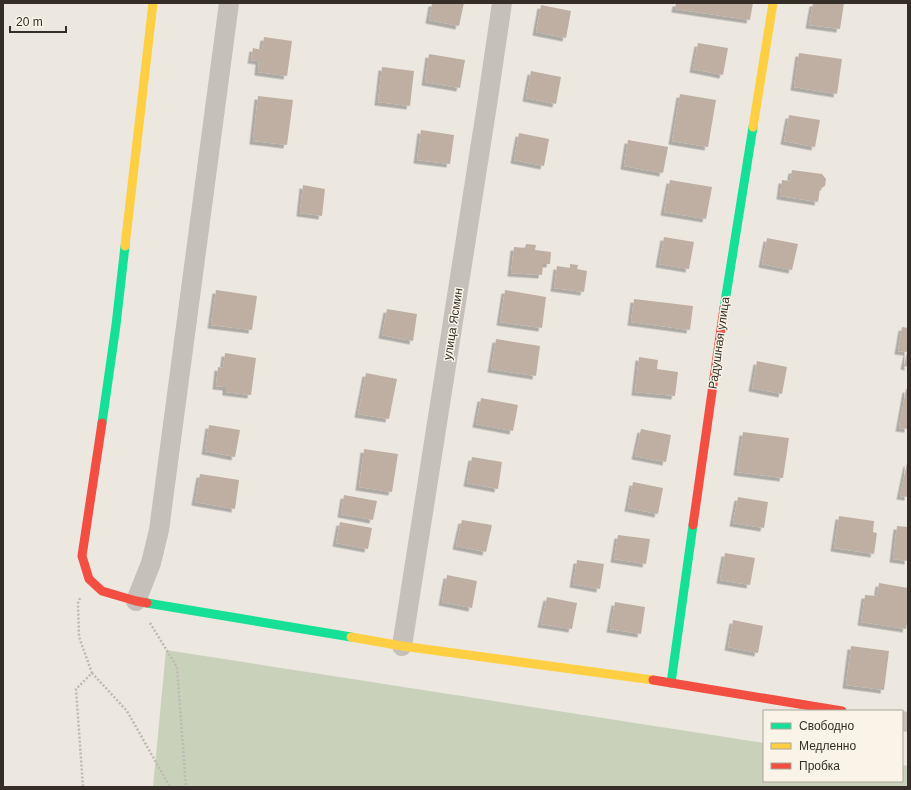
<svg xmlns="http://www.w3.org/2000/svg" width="911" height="790" font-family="Arial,sans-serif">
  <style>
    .green { fill: #c9d1bb }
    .building { fill: #bfafa2; filter: url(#shadow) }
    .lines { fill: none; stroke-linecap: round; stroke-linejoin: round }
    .path { stroke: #beb9b2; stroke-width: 2.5; stroke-dasharray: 2 2; stroke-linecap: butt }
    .street { stroke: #c5c0b9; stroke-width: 20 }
    .fast { stroke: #16e098; stroke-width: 9 }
    .slow { stroke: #ffcf43; stroke-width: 9 }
    .jam { stroke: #f24e42; stroke-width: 9 }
    .labels { text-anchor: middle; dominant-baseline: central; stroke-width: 3; stroke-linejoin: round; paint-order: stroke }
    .street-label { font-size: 12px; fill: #352e28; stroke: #f9f4e7 }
  </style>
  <defs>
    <filter id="shadow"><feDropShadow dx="-3.5" dy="3.5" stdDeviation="0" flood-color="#0004"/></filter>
  </defs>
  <rect width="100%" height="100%" fill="#ece8e0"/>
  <!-- green -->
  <path class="green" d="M166 650 764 743V781H902V765L908 766V787H153Z"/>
  <!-- building -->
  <path class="building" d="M432 3H464L459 26 429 20Z
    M676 3H753L750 20 675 9Z
    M813 3H844L840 29 809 25Z
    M541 5 571 11 566 38 536 32Z
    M264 37 292 41 287 76 258 72 259 61 251 60 253 48 262 50Z
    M698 43 728 48 723 75 693 69Z
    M799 53 842 59 837 94 794 87Z
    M429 54 465 60 460 88 425 82Z
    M382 67 414 71 410 106 378 102Z
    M531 71 561 77 556 104 526 98Z
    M680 94 716 100 708 147 672 141Z
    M258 96 293 100 287 145 253 141Z
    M789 115 820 120 815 147 784 141Z
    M421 130 454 135 450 164 417 160Z
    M519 133 549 139 544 166 514 160Z
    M628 140 668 147 663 173 624 166Z
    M792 170 822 174 826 179 825 186 820 189 818 202 780 196 782 180 790 181Z
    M670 180 712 187 706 219 664 212Z
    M303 185 325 189 322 216 300 213Z
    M664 237 694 242 689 269 659 264Z
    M767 238 798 244 792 270 762 264Z
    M526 244 536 245 535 250 551 252 550 264H543L542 275 511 273 514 247 525 248Z
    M570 264 578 265 577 269 587 271 584 292 554 288 557 266 570 268Z
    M216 290 257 296 252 330 211 325Z
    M505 290 546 297 542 328 500 322Z
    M634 299 693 306 690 330 631 322Z
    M387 309 417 314 413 341 382 335Z
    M902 327 908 328V367L904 366 907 352 898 351Z
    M496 339 540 346 536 376 491 369Z
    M225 353 256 358 251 395 226 392V387L216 386 218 367 223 368Z
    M639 357 658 360 657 369 678 372 675 396 635 392Z
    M757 361 787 367 782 394 752 388Z
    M366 373 397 379 389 419 358 414Z
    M906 389H908V429L899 428Z
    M481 398 518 405 513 431 476 424Z
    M209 425 240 430 235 457 205 451Z
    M641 429 671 435 666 462 635 456Z
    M743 432 789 438 783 478 737 472Z
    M364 449 398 454 392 492 359 487Z
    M472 457 502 462 498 489 467 483Z
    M907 463H908V497L900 496Z
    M200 474 239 480 235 509 195 502Z
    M633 482 663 488 658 514 628 508Z
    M344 495 377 501 373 520 341 514Z
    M738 497 768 502 764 528 733 523Z
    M839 516 874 521 873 532 877 533 874 554 834 548Z
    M462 520 492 525 486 552 456 546Z
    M340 522 372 528 368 549 336 543Z
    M897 526 908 527V561L893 559Z
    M618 535 650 539 646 564 614 559Z
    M725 553 755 558 750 585 720 580Z
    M577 560 604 564 600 589 573 584Z
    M447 575 477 581 472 608 442 602Z
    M879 583 908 588V618L906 629 861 622 865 595 877 596Z
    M547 597 577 603 572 629 541 624Z
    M615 602 645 607 641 634 610 629Z
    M733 620 763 626 758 653 728 647Z
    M851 646 889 651 884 690 846 685Z"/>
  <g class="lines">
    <!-- path -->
    <path class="path" d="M80 598 78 603 79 637 92 673 76 689 83 787
      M150 623 177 667 186 787
      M92 673 127 711 170 787"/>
    <!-- street -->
    <path class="street" d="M136 601 151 563 159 530 229 3
      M402 646 487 105 502 3
      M902 721 908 722"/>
    <!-- fast -->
    <path class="fast" d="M724 308 753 127
      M102 423 116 325 125 246
      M147 603 351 637
      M671 683 693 525"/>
    <!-- slow -->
    <path class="slow" d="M753 127 773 3
      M125 246 153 3
      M351 637 402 646 653 680"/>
    <!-- jam -->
    <path class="jam" d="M102 423 82 556 89 579 102 591 136 601 147 603
      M693 525 724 308
      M653 680 842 711"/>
  </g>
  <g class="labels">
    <!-- street labels -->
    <g class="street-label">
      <text transform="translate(453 324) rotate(-81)">улица Ясмин</text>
      <text transform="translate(719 343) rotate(-82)">Радушная улица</text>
    </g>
  </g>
  <!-- border -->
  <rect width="911" height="790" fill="none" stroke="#352e28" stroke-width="8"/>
  <!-- legend -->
  <rect x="763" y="710" width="140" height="72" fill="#f9f4e7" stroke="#aba59b"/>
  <rect x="771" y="723" width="20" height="6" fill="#16e098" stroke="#aba59b"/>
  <text x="799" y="730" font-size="12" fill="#352e28">Свободно</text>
  <rect x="771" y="743" width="20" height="6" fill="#ffcf43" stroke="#aba59b"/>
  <text x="799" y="750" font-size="12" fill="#352e28">Медленно</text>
  <rect x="771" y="763" width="20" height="6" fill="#f24e42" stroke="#aba59b"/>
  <text x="799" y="770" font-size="12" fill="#352e28">Пробка</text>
  <!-- scale -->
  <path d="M10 26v6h56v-6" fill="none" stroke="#352e28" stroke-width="2"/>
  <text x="16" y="26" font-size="12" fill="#352e28" stroke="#f9f4e7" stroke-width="3" paint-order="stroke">20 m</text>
</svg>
